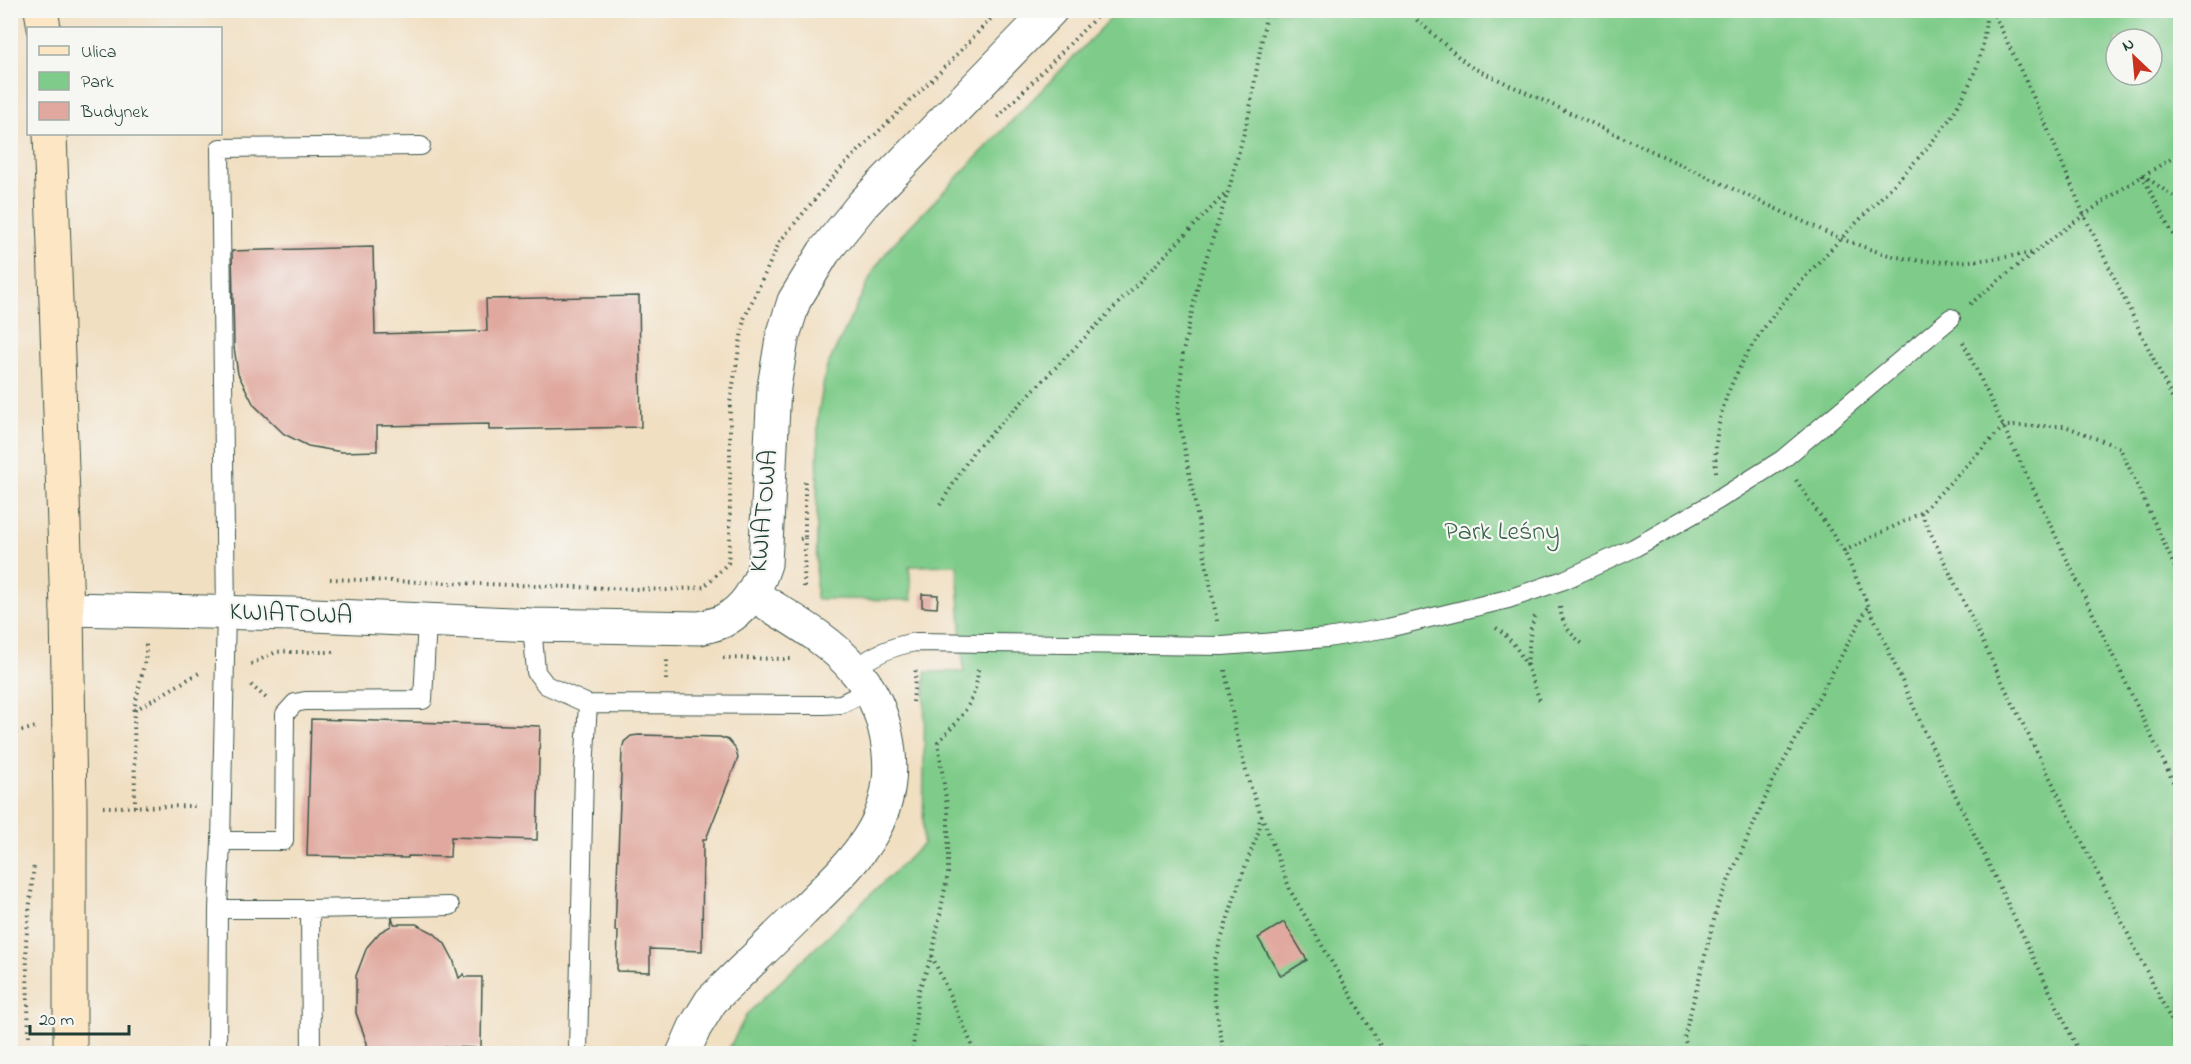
<svg xmlns="http://www.w3.org/2000/svg" width="2191" height="1064" font-family="'Indie Flower',sans-serif">
  <style>
    .green { fill: #7fcc8a; stroke: #4f845f; stroke-width: 1.5; fill-rule: evenodd }
    .building { fill: #e0a89e }
    .lines { fill: none; stroke-linecap: round; stroke-linejoin: round }
    .service-casing { stroke: #3e5549; stroke-width: 20 }
    .minor-casing { stroke: #3e5549; stroke-width: 35 }
    .secondary-casing { stroke: #3e5549; stroke-width: 35 }
    .path { stroke: #3e5549; stroke-width: 4; stroke-dasharray: 1.5 4.5; stroke-linecap: butt }
    .service { stroke: #fff; stroke-width: 18 }
    .minor { stroke: #fff; stroke-width: 33 }
    .secondary { stroke: #fce6c4; stroke-width: 33 }
    .labels { text-anchor: middle; dominant-baseline: central; stroke-width: 4.5; stroke-linejoin: round; paint-order: stroke }
    .street-label { font-size: 26px; fill: #1f3d34; stroke: #f6f6f2 }
    .park-label { font-size: 26px; fill: #37614a; stroke: #f6f6f2 }
  </style>
  <rect width="100%" height="100%" fill="#f6f6f2"/>
  <filter id="ink" filterUnits="userSpaceOnUse"><feTurbulence type="fractalNoise" baseFrequency=".0167" numOctaves="2"/><feDisplacementMap in="SourceGraphic" scale="12" xChannelSelector="R" yChannelSelector="G"/><feConvolveMatrix kernelMatrix="1 2 1 2 8 2 1 2 1" color-interpolation-filters="sRGB"/></filter>
  <filter id="wash" filterUnits="userSpaceOnUse"><feTurbulence type="fractalNoise" baseFrequency=".008" numOctaves="4" result="noise"/><feDisplacementMap in="SourceGraphic" scale="24" xChannelSelector="R" yChannelSelector="G"/><feGaussianBlur stdDeviation="1.35" result="paint"/><feColorMatrix in="noise" values="0 0 0 0 0 0 0 0 0 0 0 0 0 0 0 0 0 1.4 0 .05"/><feComposite in="paint" operator="in"/></filter>
  <g filter="url(#wash)">
    <rect width="100%" height="100%" fill="#f1dfc2"/>
    <!-- green -->
    <path class="green" d="M1118 11H2180V1053L726 1054 747 1014 923 844 925 672H964L957 565 909 566 912 600 816 599 818 415 826 369 874 270 891 246ZM2116 39H2152V75H2116Z"/>
    <g id="blocks">
      <!-- building -->
      <path class="building" d="M373 247 375 334 487 331 486 299 639 296 641 427 489 430V424L377 426V451L342 452 308 446 284 434 254 405 238 374 234 347 232 251Z
        M922 594 938 595 937 608 922 607Z
        M311 719 540 726 537 840 451 837 450 857 408 856V858L307 856Z
        M639 735 720 737 728 740 735 748 738 758 706 839H703L702 951 650 949V972L617 971 618 931H615L622 750 624 742 631 736Z
        M392 917 394 924H416L434 933 445 944 453 959 459 978 464 974 465 977H482L481 1048 445 1047V1054H367V1043L356 1013V976L367 947 380 932 391 926Z
        M1284 922 1307 960 1281 976 1258 938Z"/>
    </g>
  </g>
  <g filter="url(#ink)">
    <use href="#blocks" fill-opacity="0" stroke="#3e5549" stroke-width="1.5"/>
    <g class="lines">
      <defs>
        <path id="service" d="M532 625 536 672 546 685 588 704 824 705 841 704 869 690
          M855 669C874 654 892 646 916 642L1222 646 1327 638 1388 628 1508 599 1564 580 1634 548 1718 500 1783 459 1951 318
          M221 841H284L285 714 295 703 305 701 423 700 427 620
          M218 909H310
          M578 1052 584 769 588 704
          M217 1054 218 909 221 841 226 612 220 148 421 146
          M311 1054 310 909 450 906"/>
        <path id="minor" d="M67 609 292 614 532 625 700 628C708 626 717 624 723 621 746 609 758 587 765 564L774 387 782 339 794 301 824 252 863 204 1051 10
          M683 1054 695 1027 711 1001C741 971 772 942 802 912 856 859 904 818 886 734 881 710 870 687 854 669 827 637 787 617 752 594"/>
        <path id="secondary" d="M41 10 44 28
          M50 134 67 609 70 808V1054"/>
      </defs>
      <!-- service casing -->
      <use href="#service" class="service-casing"/>
      <!-- minor casing -->
      <use href="#minor" class="minor-casing"/>
      <!-- secondary casing -->
      <use href="#secondary" class="secondary-casing"/>
      <!-- path -->
      <path class="path" d="M1410 10 1417 20 1469 66 1841 239C1861 245 1882 255 1903 258 1947 266 1988 260 2032 253
        M1992 10 2040 111 2084 215 2180 414
        M998 117 1103 10
        M2142 175 2180 248
        M2143 175 2180 201
        M1970 304C2037 249 2104 196 2180 154
        M1963 342 2180 796
        M1716 472C1704 331 1878 222 1951 117 1959 105 1976 73 1979 60 1984 44 1985 27 1987 10
        M1796 480 1844 551 1924 730 2080 1054
        M940 505 973 452 1227 192
        M1921 513 2007 692 2180 1038
        M800 539 805 538V480
        M1844 551 1921 513 2004 426H2065L2120 448 2180 578
        M330 579 667 590 704 587 728 563 730 540V403L744 319 780 241 841 168 952 60 999 10
        M804 587 805 538
        M1560 607C1562 625 1571 635 1584 645
        M1217 621 1178 414 1183 352 1199 280 1229 189 1249 114 1267 10
        M1496 628C1522 646 1530 673 1540 701
        M290 652H335
        M723 658 791 659
        M251 664 276 652 290 651
        M1527 665 1531 628 1535 616
        M1225 670 1235 728 1249 783 1291 892 1385 1054
        M666 680 667 660
        M251 685 266 698
        M913 702 916 667
        M135 710 199 673
        M10 734 36 727
        M103 807 197 806
        M135 807 134 710 146 655V644
        M932 956 976 1054
        M29 1036 26 941 34 865
        M909 1054 913 1049 918 992 932 956 948 873V813L938 742C960 720 977 701 978 669
        M1224 1054 1214 997 1215 959 1239 883 1259 830 1260 817
        M1690 1054 1684 1038 1718 904 1772 783 1869 605
        M2070 1054 2078 1050"/>
      <!-- service -->
      <use href="#service" class="service"/>
      <!-- minor -->
      <use href="#minor" class="minor"/>
      <!-- secondary -->
      <use href="#secondary" class="secondary"/>
    </g>
  </g>
  <g class="labels">
    <!-- street labels -->
    <g class="street-label">
      <text transform="translate(765 511) rotate(-85)">KWIATOWA</text>
      <text transform="translate(291 615) rotate(2)">KWIATOWA</text>
    </g>
    <!-- park labels -->
    <g class="park-label">
      <text x="1502" y="533">Park Leśny</text>
    </g>
  </g>
  <!-- margin -->
  <rect width="2191" height="1064" fill="none" stroke="#f6f6f2" stroke-width="36"/>
  <!-- legend -->
  <rect x="27" y="27" width="195" height="108" fill="#f6f6f2" stroke="#a0aca6" stroke-width="1.5"/>
  <rect x="39" y="46" width="30" height="9" fill="#fce6c4" stroke="#a0aca6" stroke-width="1.5"/>
  <text x="81" y="57" font-size="18" fill="#1f3d34">Ulica</text>
  <rect x="39" y="72" width="30" height="18" fill="#7fcc8a" stroke="#a0aca6" stroke-width="1.5"/>
  <text x="81" y="87" font-size="18" fill="#1f3d34">Park</text>
  <rect x="39" y="102" width="30" height="18" fill="#e0a89e" stroke="#a0aca6" stroke-width="1.5"/>
  <text x="81" y="117" font-size="18" fill="#1f3d34">Budynek</text>
  <!-- north arrow -->
  <g transform="translate(2134 57) rotate(334)"><circle r="28" fill="#f6f6f2" stroke="#a0aca6" stroke-width="1.5"/>
  <path d="M0-4.5L10 22L0 15L-10 22Z" fill="#c8321e"/>
  <text y="-9" font-size="16" font-weight="bold" text-anchor="middle" fill="#1f3d34">N</text>
  </g>
  <!-- scale -->
  <path d="M30 1025v9h99v-9" fill="none" stroke="#1f3d34" stroke-width="3"/>
  <text x="39" y="1025" font-size="18" fill="#1f3d34" stroke="#f6f6f2" stroke-width="4.5" paint-order="stroke">20 m</text>
</svg>
